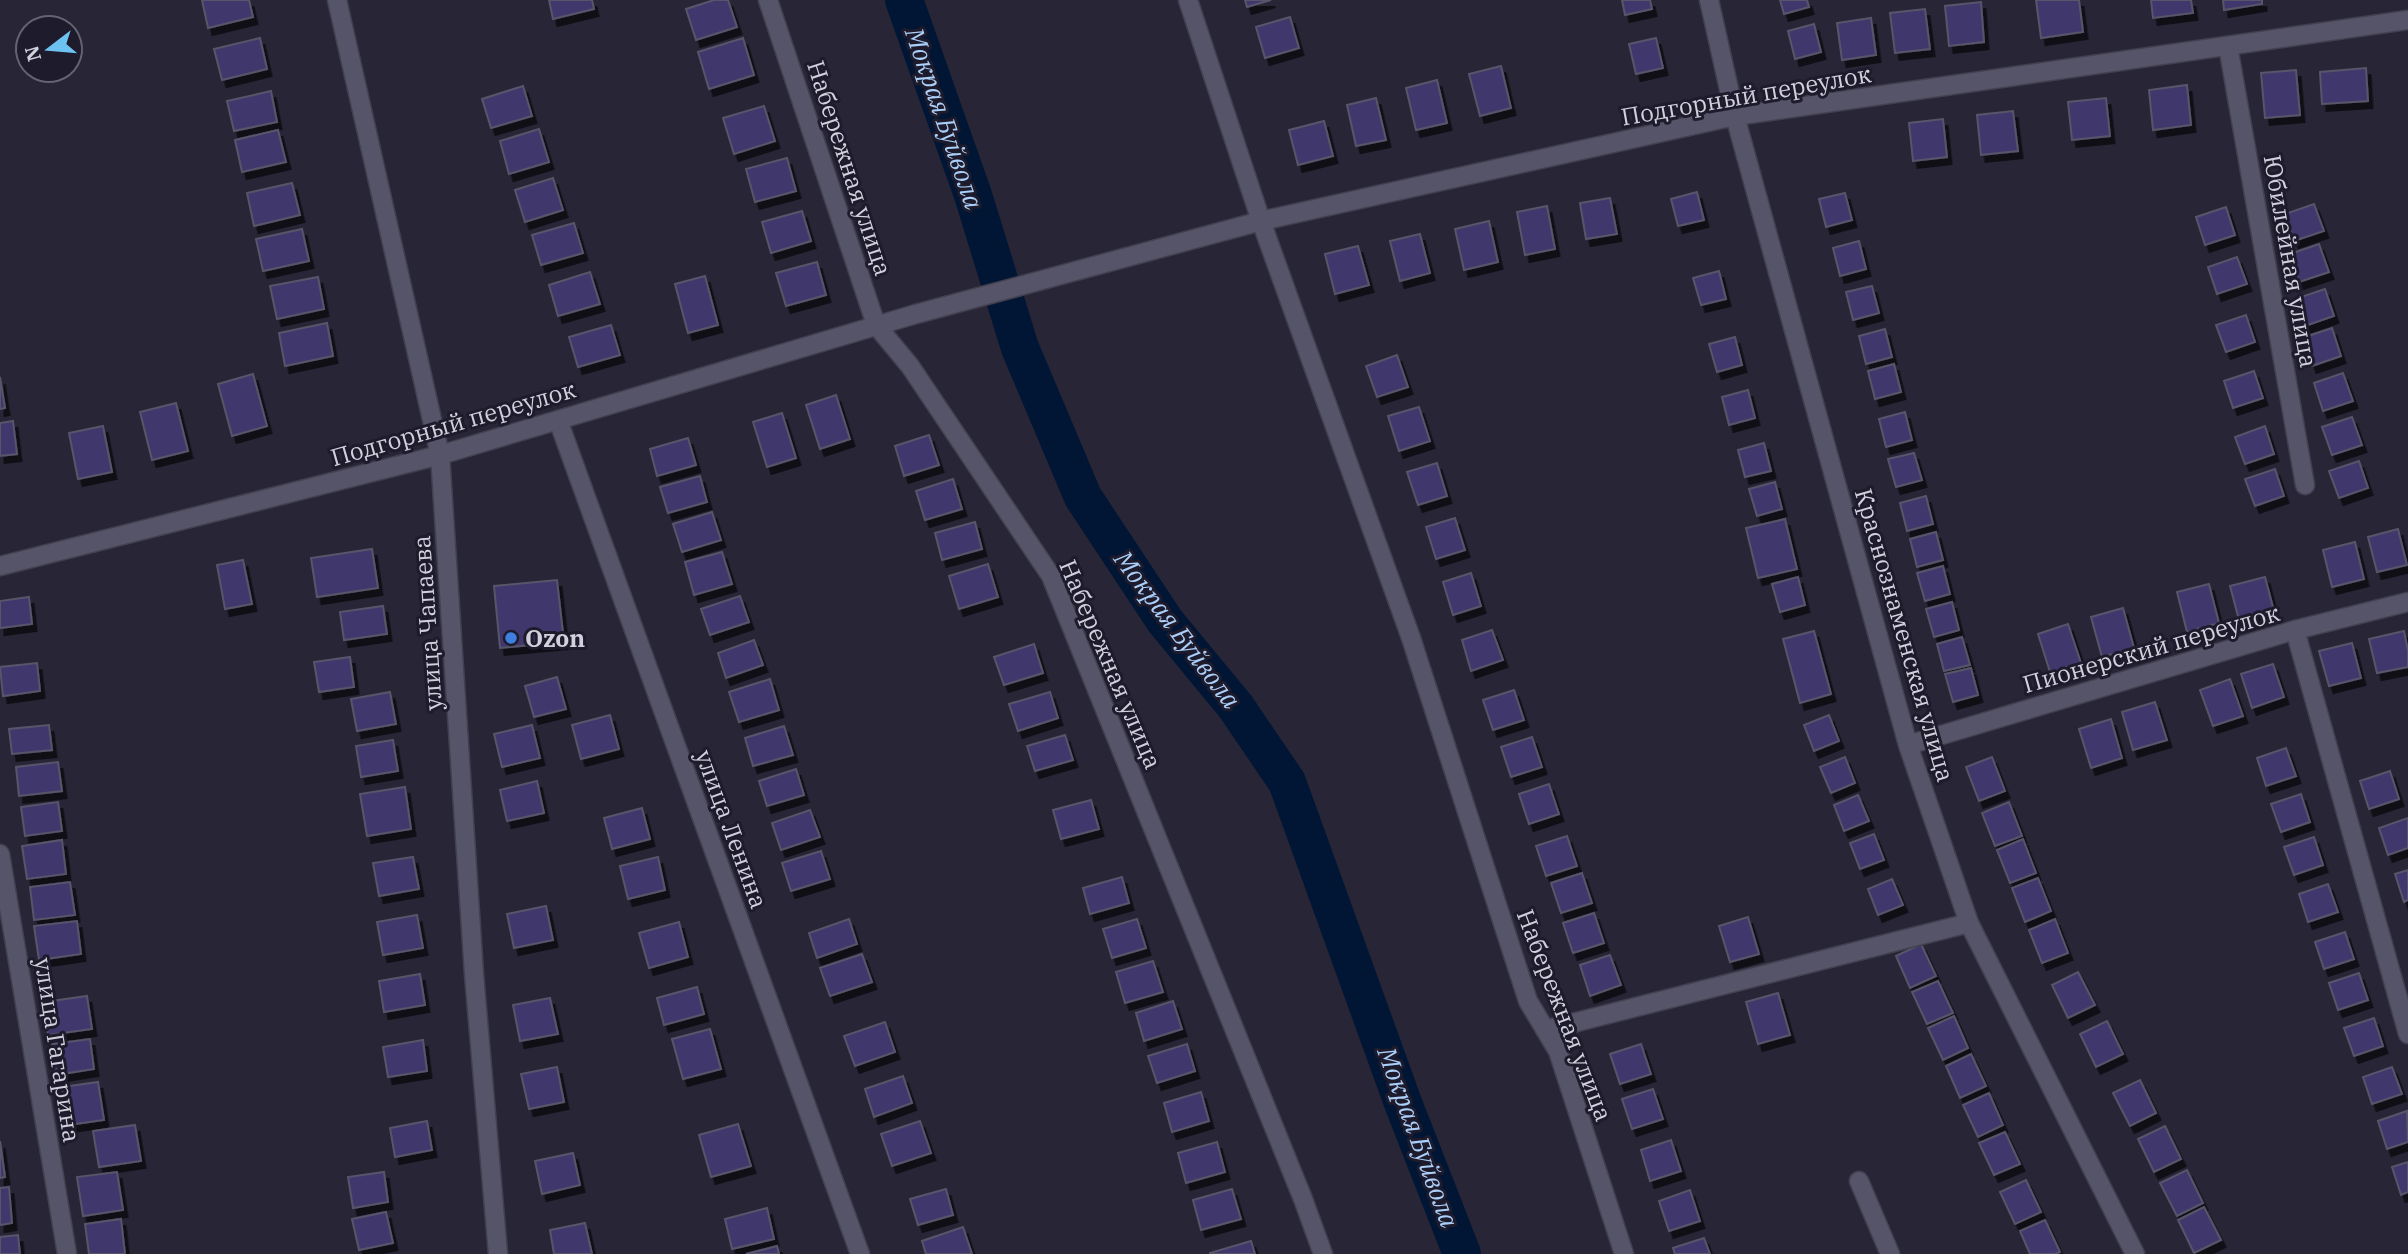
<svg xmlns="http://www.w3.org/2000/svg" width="2408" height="1254" font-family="'IBM Plex Serif',serif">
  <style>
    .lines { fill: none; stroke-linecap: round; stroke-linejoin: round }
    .river { stroke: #001634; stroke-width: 38 }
    .building { fill: #41396d; stroke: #575569; stroke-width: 2; filter: url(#shadow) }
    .minor-casing { stroke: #42404f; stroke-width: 21 }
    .secondary-casing { stroke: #42404f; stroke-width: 21 }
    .minor { stroke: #565468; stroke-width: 18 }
    .secondary { stroke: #565468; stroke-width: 18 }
    .shop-dot { fill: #3f7fe0; stroke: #1d1b2c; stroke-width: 2.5 }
    .labels { text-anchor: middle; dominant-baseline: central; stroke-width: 6; stroke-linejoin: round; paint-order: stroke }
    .street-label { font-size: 24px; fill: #d1d0dc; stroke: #1d1b2c }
    .poi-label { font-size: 24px; font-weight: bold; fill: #d1d0dc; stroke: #1d1b2c; text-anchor: start }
    .water-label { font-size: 26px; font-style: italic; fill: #abcff9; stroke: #1d1b2c }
  </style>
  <defs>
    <filter id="shadow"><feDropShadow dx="4.5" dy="7" stdDeviation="0" flood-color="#0009"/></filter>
  </defs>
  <rect width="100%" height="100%" fill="#272536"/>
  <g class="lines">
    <!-- river -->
    <path class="river" d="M904 0 973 195 1020 348 1083 497 1165 621 1236 707 1287 782 1403 1103 1462 1254"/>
  </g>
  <!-- building -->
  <path class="building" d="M202 0H249L253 17 208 28Z
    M549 0H592L594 9 553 19Z
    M714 0H728L737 27 696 40 686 9Z
    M1245 0H1271L1247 7Z
    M1622 0H1650L1652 9 1625 15Z
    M1780 0H1807L1809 7 1784 14Z
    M2036 0H2079L2083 32 2041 38Z
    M2151 0H2191L2193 13 2153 18Z
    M2223 0H2262V4L2224 10Z
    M1981 2 1984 42 1949 46 1945 6Z
    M1925 9 1930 49 1895 53 1890 13Z
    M1290 17 1299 48 1265 58 1256 27Z
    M1871 18 1876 55 1842 60 1837 23Z
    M1814 24 1821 52 1795 59 1788 31Z
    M260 38 267 69 222 80 214 49Z
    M743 38 754 75 709 89 698 52Z
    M1656 38 1663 68 1636 74 1629 44Z
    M1501 66 1511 108 1480 116 1469 74Z
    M2366 68 2368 101 2322 104 2320 72Z
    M2296 70 2300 115 2265 118 2261 73Z
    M1437 80 1447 123 1416 130 1406 88Z
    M2187 85 2191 125 2153 130 2149 90Z
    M523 86 532 116 491 128 482 99Z
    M271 91 277 122 234 131 227 101Z
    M1376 98 1386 140 1356 146 1347 105Z
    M2106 98 2110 136 2072 140 2068 102Z
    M764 106 775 141 734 154 723 118Z
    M2013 111 2018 151 1981 155 1977 115Z
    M1943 119 1947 157 1913 161 1909 123Z
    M1324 121 1333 156 1298 165 1289 130Z
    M539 129 549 162 509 174 500 141Z
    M278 130 286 162 242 172 235 140Z
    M787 158 796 191 755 202 746 169Z
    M553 178 563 210 525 222 515 190Z
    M292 183 300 215 254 226 247 193Z
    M1697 192 1704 220 1678 226 1671 199Z
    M1845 193 1852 220 1826 227 1819 199Z
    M1610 198 1617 234 1586 239 1580 203Z
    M2314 204 2324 231 2294 241 2285 214Z
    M1547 206 1555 249 1525 255 1517 212Z
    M2226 207 2235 235 2205 245 2196 217Z
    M802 211 811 241 771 253 762 222Z
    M1489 221 1498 262 1464 270 1455 229Z
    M574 223 583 253 541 265 532 235Z
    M302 229 309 261 263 271 256 239Z
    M1420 234 1430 273 1400 281 1390 241Z
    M1859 241 1866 269 1840 276 1833 248Z
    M2319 244 2329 272 2299 282 2290 254Z
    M1358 246 1369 285 1335 294 1325 254Z
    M2237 257 2247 284 2217 294 2208 267Z
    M817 262 826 295 786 306 776 273Z
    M1719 271 1726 299 1701 305 1693 278Z
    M590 272 600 304 558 316 549 285Z
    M705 276 718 325 688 333 675 284Z
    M318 277 324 309 277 319 270 286Z
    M1872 286 1879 313 1853 320 1846 292Z
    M2325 289 2334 316 2305 326 2295 299Z
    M2246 315 2255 342 2226 352 2216 325Z
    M327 323 333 356 285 366 279 333Z
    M611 325 620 355 578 367 569 337Z
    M2332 328 2341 356 2312 366 2302 338Z
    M1885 329 1892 357 1866 364 1859 336Z
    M1735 337 1742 365 1717 372 1709 344Z
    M1397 355 1408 387 1377 397 1366 366Z
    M1894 364 1901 392 1875 399 1868 371Z
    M2254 371 2263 398 2233 408 2224 381Z
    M2343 373 2353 401 2323 411 2314 383Z
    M253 374 267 426 232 436 218 384Z
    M0 377 5 408 0 409Z
    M1748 390 1755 418 1729 425 1722 397Z
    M836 395 850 439 820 449 806 405Z
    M176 403 188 451 152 460 140 412Z
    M1419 407 1430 441 1399 451 1388 416Z
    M1905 412 1912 440 1886 447 1879 419Z
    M782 413 796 458 767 467 753 422Z
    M2352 417 2362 445 2332 455 2322 427Z
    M13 421 17 454 0 456V423Z
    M103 426 112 472 78 479 69 433Z
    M2265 426 2274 454 2245 464 2235 437Z
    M929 435 939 465 904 476 895 446Z
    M688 438 696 465 657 476 650 449Z
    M1764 443 1771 471 1745 477 1738 450Z
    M1914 453 1922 480 1896 487 1888 459Z
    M2359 461 2368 488 2339 498 2329 471Z
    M1437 463 1447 496 1418 505 1407 472Z
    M2275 469 2284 496 2255 506 2245 479Z
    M700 476 707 502 668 513 660 487Z
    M953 479 962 509 925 520 916 491Z
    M1775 482 1782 509 1757 516 1749 489Z
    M1926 496 1933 524 1907 531 1900 503Z
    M712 512 721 540 682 552 673 524Z
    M1455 518 1465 550 1436 559 1426 527Z
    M1785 519 1797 569 1758 578 1746 528Z
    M975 522 982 549 942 560 935 533Z
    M2398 529 2407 565 2377 572 2368 537Z
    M1936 532 1943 560 1917 567 1910 539Z
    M2355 542 2364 579 2332 587 2323 550Z
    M372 549 378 588 317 597 311 558Z
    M722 552 732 584 694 595 685 562Z
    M243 560 252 604 225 609 217 565Z
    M988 564 998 597 959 609 949 576Z
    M1943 566 1950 594 1925 601 1917 573Z
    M1471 573 1481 606 1453 615 1443 582Z
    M1798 577 1805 605 1780 612 1772 584Z
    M2265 577 2274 611 2239 620 2230 586Z
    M557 580 564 642 500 648 494 586Z
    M2209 584 2219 623 2187 632 2177 592Z
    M740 596 749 622 710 635 701 609Z
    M29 597 32 624 0 628V601Z
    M1952 602 1959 630 1934 637 1926 609Z
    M383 606 387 634 344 640 340 612Z
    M2123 608 2134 648 2102 657 2091 617Z
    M2068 624 2081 663 2050 672 2038 634Z
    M1492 630 1503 660 1471 671 1462 640Z
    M1814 631 1831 694 1800 703 1783 639Z
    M2404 631 2408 651V667L2377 673 2369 639Z
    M1962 637 1970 665 1944 671 1937 644Z
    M754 640 763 665 726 678 718 653Z
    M2352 643 2361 678 2329 686 2319 651Z
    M1034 644 1043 673 1004 685 994 657Z
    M350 657 354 687 319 692 314 662Z
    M37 663 40 691 3 696 0 667Z
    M2273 664 2284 697 2252 708 2241 674Z
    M1971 668 1978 695 1953 702 1945 674Z
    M557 677 566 709 534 717 525 686Z
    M770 679 779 710 739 722 729 692Z
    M2230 679 2243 716 2213 726 2200 690Z
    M1514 690 1524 720 1493 730 1483 700Z
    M390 692 396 724 357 731 351 699Z
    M1050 692 1058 718 1018 731 1009 704Z
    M2155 702 2167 740 2133 750 2122 712Z
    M610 715 619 749 581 759 572 725Z
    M1829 715 1839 741 1814 751 1804 725Z
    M2111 719 2122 758 2091 768 2079 729Z
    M49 725 52 750 12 754 9 729Z
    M532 725 540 758 502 767 494 734Z
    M784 726 793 755 753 766 745 738Z
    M1065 735 1073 760 1035 771 1027 746Z
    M1532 737 1542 767 1511 777 1501 747Z
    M393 740 398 771 361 777 356 746Z
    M2286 748 2296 776 2266 786 2257 758Z
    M1845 757 1855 783 1831 793 1820 767Z
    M1992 757 2005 791 1979 801 1966 767Z
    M58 762 62 791 19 796 16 767Z
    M796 769 804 795 767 806 759 781Z
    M2390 771 2399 799 2369 809 2360 781Z
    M537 781 544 813 507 821 500 790Z
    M1549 784 1559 814 1529 824 1519 794Z
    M405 787 411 829 367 836 360 794Z
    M2301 794 2310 822 2281 832 2271 804Z
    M1858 795 1869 821 1844 831 1834 805Z
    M1091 800 1099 829 1061 839 1053 810Z
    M58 802 62 831 25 836 21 807Z
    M2009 802 2022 836 1995 846 1982 813Z
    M642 808 650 839 612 849 604 818Z
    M810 810 820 837 781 850 772 823Z
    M2408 818V848L2388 855 2379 828Z
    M1874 834 1884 860 1860 869 1850 843Z
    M1567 836 1577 866 1546 876 1536 846Z
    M2314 837 2323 865 2294 875 2284 847Z
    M2023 839 2036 873 2010 883 1997 850Z
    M62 840 66 874 27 879 22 846Z
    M821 851 830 879 791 891 782 863Z
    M413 857 419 889 379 896 373 863Z
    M658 857 665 890 628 899 620 866Z
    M2408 870V900L2404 902 2395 874Z
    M1582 873 1592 903 1561 913 1551 883Z
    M1122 877 1129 903 1090 914 1083 888Z
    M2038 878 2051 911 2025 922 2012 888Z
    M1892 879 1903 905 1878 915 1868 889Z
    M70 882 75 915 34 920 30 887Z
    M2328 884 2338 912 2308 922 2299 894Z
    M546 906 553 940 514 948 507 914Z
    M1594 913 1604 943 1573 953 1563 923Z
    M417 915 423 948 383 955 377 922Z
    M1748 917 1759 954 1730 962 1719 926Z
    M849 919 857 944 817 958 809 933Z
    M1137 919 1146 948 1112 958 1103 929Z
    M2055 919 2068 953 2042 963 2029 930Z
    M77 921 81 954 39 960 34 926Z
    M679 922 688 957 649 968 639 933Z
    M2345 932 2354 959 2324 969 2315 942Z
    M1921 944 1936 976 1910 988 1896 956Z
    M862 954 872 982 830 996 820 968Z
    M1610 955 1621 985 1590 996 1580 965Z
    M1153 961 1163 992 1125 1003 1116 972Z
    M2078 972 2095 1005 2068 1018 2052 985Z
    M2359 973 2368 1000 2338 1010 2329 983Z
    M420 974 425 1005 384 1012 379 981Z
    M1938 981 1953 1013 1927 1024 1912 992Z
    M697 987 704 1014 664 1025 657 998Z
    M1778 993 1790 1035 1758 1044 1746 1002Z
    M87 996 92 1029 48 1035 44 1002Z
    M550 998 558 1034 520 1041 513 1005Z
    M1173 1001 1182 1029 1144 1041 1136 1013Z
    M1954 1016 1968 1048 1943 1060 1928 1028Z
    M2374 1018 2383 1046 2354 1056 2344 1028Z
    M2107 1021 2123 1054 2096 1067 2080 1034Z
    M885 1022 895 1052 855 1066 844 1036Z
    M710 1029 721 1069 683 1079 672 1039Z
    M90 1039 94 1069 56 1075 52 1044Z
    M423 1040 427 1071 388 1077 383 1047Z
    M1187 1044 1195 1071 1157 1083 1148 1056Z
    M1641 1044 1651 1074 1620 1084 1610 1054Z
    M1971 1054 1986 1086 1960 1098 1946 1066Z
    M557 1067 564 1102 529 1109 521 1074Z
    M2392 1067 2402 1094 2372 1104 2363 1077Z
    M903 1076 912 1103 874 1117 865 1089Z
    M2140 1080 2156 1113 2130 1126 2113 1093Z
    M98 1082 104 1120 68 1125 62 1087Z
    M1653 1089 1663 1119 1632 1129 1622 1099Z
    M1201 1092 1209 1121 1172 1132 1164 1103Z
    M1989 1093 2003 1125 1978 1137 1963 1105Z
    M2407 1111 2408 1142 2387 1149 2378 1121Z
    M427 1121 432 1150 395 1157 390 1128Z
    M920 1121 931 1153 892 1166 881 1134Z
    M738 1124 751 1166 711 1177 699 1135Z
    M135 1125 141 1161 99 1167 93 1131Z
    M2165 1126 2181 1159 2154 1172 2138 1139Z
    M2005 1132 2020 1164 1994 1175 1979 1143Z
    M1671 1140 1681 1171 1650 1181 1641 1150Z
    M0 1141 5 1177 0 1178Z
    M1217 1142 1225 1172 1186 1183 1178 1153Z
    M573 1153 580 1185 542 1194 535 1161Z
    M2408 1162V1192L2401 1195 2392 1167Z
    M2187 1170 2203 1203 2177 1216 2160 1183Z
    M117 1172 123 1210 83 1216 77 1177Z
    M384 1172 388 1202 353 1208 348 1177Z
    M2026 1180 2041 1212 2015 1224 2000 1192Z
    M9 1187 12 1223 0 1225V1188Z
    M946 1189 953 1215 918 1225 910 1199Z
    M1232 1189 1241 1219 1201 1230 1193 1200Z
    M1690 1190 1700 1221 1669 1231 1659 1201Z
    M2204 1207 2221 1240 2194 1253 2178 1220Z
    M767 1208 774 1239 732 1249 725 1219Z
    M386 1212 393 1243 359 1250 352 1219Z
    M121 1219 125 1254H89L85 1224Z
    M2045 1220 2060 1252 2055 1254H2030L2020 1231Z
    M585 1223 592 1254H554L550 1230Z
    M963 1227 972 1254H926L922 1241Z
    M18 1235 20 1254H0V1237Z
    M1704 1238 1710 1254H1675L1673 1248Z
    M1251 1241 1255 1254H1210V1253Z
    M777 1246 779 1254H746Z"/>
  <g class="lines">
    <defs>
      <path id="minor" d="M337 0 440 455 474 974 498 1254
        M768 0 876 325 910 366 1051 576 1303 1199 1323 1254
        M1188 0 1261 221 1411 638 1528 1001 1558 1051 1624 1254
        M1709 0 1735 116 1908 745 1969 923 2135 1254
        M2228 46 2305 485
        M558 420 860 1254
        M2295 630 2408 1034
        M1908 745 2295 630 2408 602
        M0 854 67 1254
        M1545 1030 1969 923
        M1859 1181 1890 1254"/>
      <path id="secondary" d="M0 566 440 455 916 314 1261 221 1735 116 2408 20"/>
    </defs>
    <!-- minor casing -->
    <use href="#minor" class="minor-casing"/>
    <!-- secondary casing -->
    <use href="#secondary" class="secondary-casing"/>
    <!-- minor -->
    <use href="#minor" class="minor"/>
    <!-- secondary -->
    <use href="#secondary" class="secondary"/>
  </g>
  <!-- markers -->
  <circle class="shop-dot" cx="511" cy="638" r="7"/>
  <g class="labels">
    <!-- street labels -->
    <g class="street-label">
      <text transform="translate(1746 95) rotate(-10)">Подгорный переулок</text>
      <text transform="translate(850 168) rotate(72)">Набережная улица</text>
      <text transform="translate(2291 261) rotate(80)">Юбилейная улица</text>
      <text transform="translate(453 423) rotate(-16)">Подгорный переулок</text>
      <text transform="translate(427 623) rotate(-94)">улица Чапаева</text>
      <text transform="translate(1905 635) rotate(74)">Краснознаменская улица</text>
      <text transform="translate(2151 648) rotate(-16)">Пионерский переулок</text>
      <text transform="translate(1111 664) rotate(67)">Набережная улица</text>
      <text transform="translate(732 829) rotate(70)">улица Ленина</text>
      <text transform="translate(1565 1015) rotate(69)">Набережная улица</text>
      <text transform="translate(58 1050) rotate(81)">улица Гагарина</text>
    </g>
    <!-- poi labels -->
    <g class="poi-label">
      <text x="525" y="638">Ozon</text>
    </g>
    <!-- water labels -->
    <g class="water-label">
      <text transform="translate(945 118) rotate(71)">Мокрая Буйвола</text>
      <text transform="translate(1178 629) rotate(53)">Мокрая Буйвола</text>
      <text transform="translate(1419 1137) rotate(70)">Мокрая Буйвола</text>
    </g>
  </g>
  <!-- north arrow -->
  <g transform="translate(49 49) rotate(254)"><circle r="33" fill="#1d1b2c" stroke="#656372" stroke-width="2"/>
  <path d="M0-5L12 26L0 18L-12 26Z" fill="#6cc3f2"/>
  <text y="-10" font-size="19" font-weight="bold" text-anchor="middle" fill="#d1d0dc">N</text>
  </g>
</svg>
